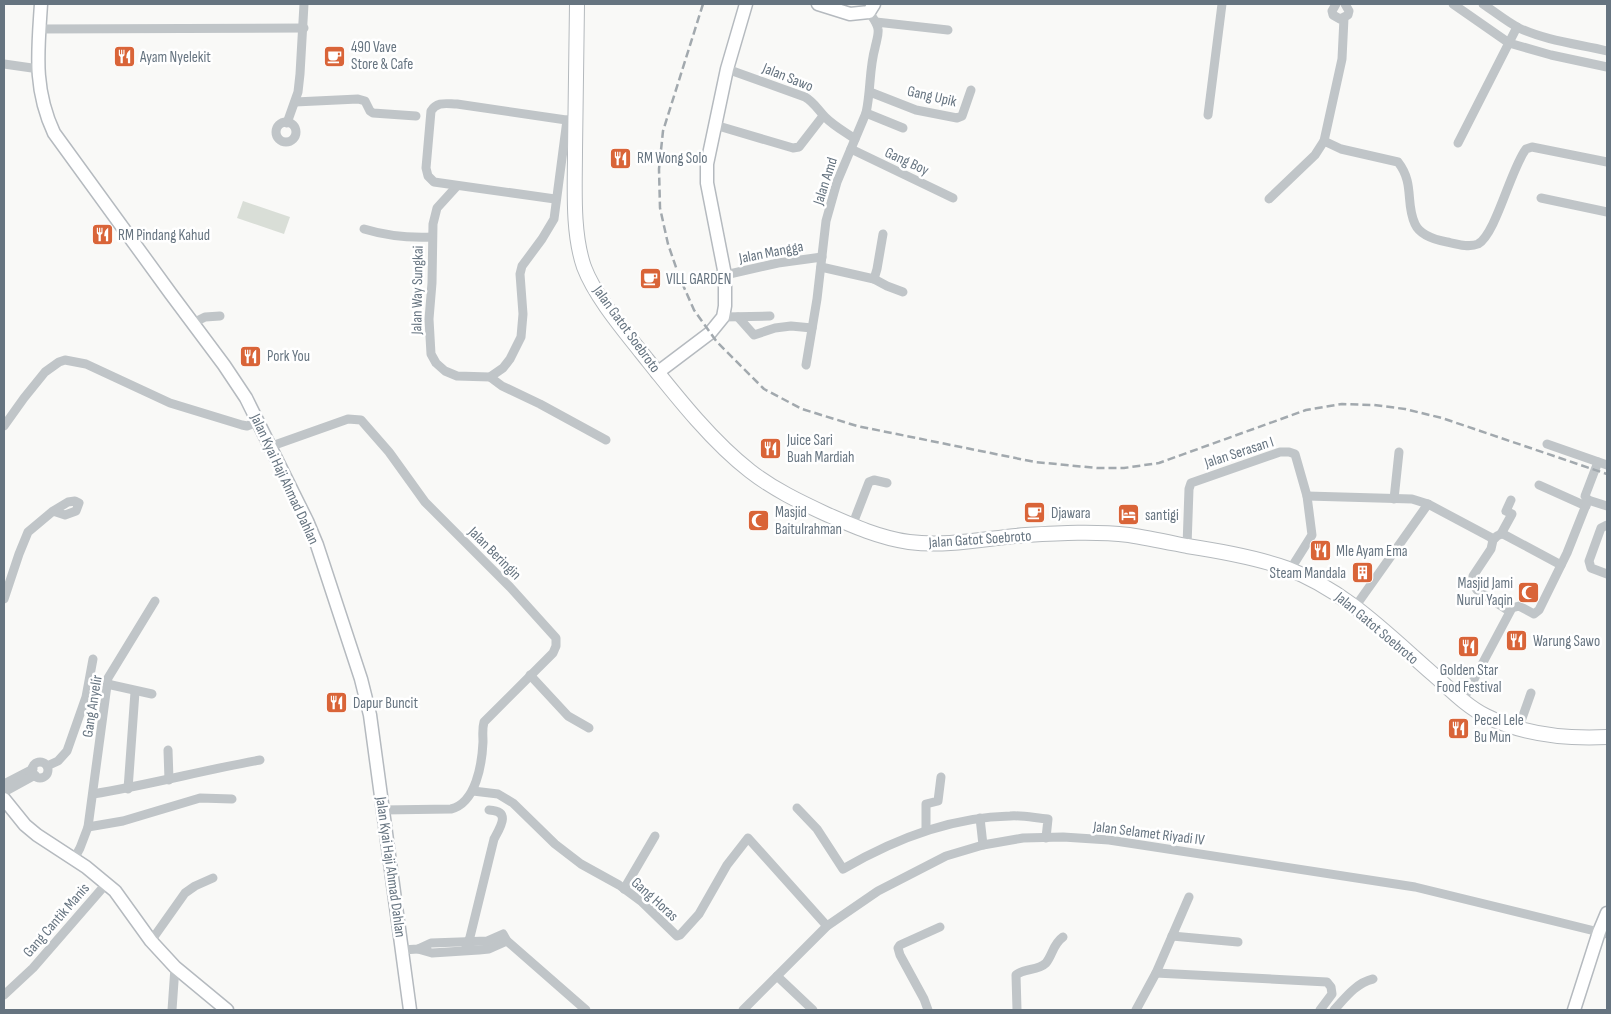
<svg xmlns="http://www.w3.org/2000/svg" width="1611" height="1014" viewBox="0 0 1611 1014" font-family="'Sofia Sans Condensed',sans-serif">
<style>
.green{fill:#d9ded7}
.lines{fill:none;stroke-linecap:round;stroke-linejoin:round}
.secondary-casing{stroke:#b5babf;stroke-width:15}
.primary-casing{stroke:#b4b9bd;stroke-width:16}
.street{stroke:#c0c5c8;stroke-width:9}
.secondary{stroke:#fff;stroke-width:12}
.primary{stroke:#fff;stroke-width:14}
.rail{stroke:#a2a9ae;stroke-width:2.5;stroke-dasharray:8 4;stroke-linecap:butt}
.labels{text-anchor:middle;stroke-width:5;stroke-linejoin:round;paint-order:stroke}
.poi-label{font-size:15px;fill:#667480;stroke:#fff;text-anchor:start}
.street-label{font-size:15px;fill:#667480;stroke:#fff}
</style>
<rect width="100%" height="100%" fill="#f9f9f7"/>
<polygon class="green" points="243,201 290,217 284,234 237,218"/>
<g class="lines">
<defs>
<g id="secondary">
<path d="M41,4c-3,47 -8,84 13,129l117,161 53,71 22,33 61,123 10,24 44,134 9,36 40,295"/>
<polyline points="818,4 850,14 869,12 874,4"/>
<polyline points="657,373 710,333 723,317 725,306 725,275 707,183 707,164 727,69 746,4"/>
<polyline points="4,799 25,825 37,835 86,867 115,891 151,941 175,967 227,1010"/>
<polyline points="1574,1010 1599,932 1607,913"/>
</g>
<path id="primary" d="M577,4c-1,49 -1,98 -2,146 0,37 -3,82 9,117 11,29 38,61 57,85 32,40 69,88 109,119 23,18 50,31 76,43 27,12 54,24 83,28 40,5 78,-4 117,-7 34,-2 69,-4 103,0 19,3 38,7 58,11 33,5 67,11 99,22 59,22 102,67 148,107 16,14 32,31 52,41 36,18 81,23 121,21"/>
</defs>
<use href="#secondary" class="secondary-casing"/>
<use href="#primary" class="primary-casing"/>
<g class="street">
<polyline points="1336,4 1332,11 1333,15 1340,19 1348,15 1349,11 1345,4"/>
<polyline points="1453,4 1509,43 1551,55 1607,67"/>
<path d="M1483,4c12,8 24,18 36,24 28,13 59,16 88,23"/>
<polyline points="876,22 948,30"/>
<polyline points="40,29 304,28"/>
<polyline points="4,64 39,69"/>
<path d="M727,69l78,28c9,5 13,13 20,20 9,9 20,15 30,22"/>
<polyline points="870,92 916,110 957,118 962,116 971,90"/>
<polyline points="295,102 358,99 365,101 370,111 373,113 416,116"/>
<polyline points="866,113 903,128"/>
<polyline points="1208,115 1222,4"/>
<circle cx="286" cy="132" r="10"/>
<polyline points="287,123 298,92 300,74 304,4"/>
<polyline points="715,125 793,148 799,147 823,116"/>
<path d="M1324,141l17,8 57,13c17,22 7,41 17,62 5,11 21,16 32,18 9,2 22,6 31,2 18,-10 33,-76 48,-95l6,-2 75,15"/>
<polyline points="1458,143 1517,27"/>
<polyline points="851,149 953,198"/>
<polyline points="457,186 437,208 433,224 432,283 429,319 431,354 436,363 445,371 457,376 490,377 503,368 510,359 521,337 523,314 520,274 522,266 542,239 554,219 567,120"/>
<polyline points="1541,198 1607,212"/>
<path d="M555,199l-121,-17 -6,-6 -2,-8 5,-57c6,-10 16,-7 26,-7l116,17"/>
<polyline points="1269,199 1315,155 1324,141 1342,59 1344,18"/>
<path d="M364,229c23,7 44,9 68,8"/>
<polyline points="821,267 874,279 877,269 883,234"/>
<polyline points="725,275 778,263 822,257"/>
<polyline points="874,279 887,286 903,292"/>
<polyline points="723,317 770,316"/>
<polyline points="738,317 754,335 775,328 791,326 812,328"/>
<polyline points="193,323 205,317 220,316"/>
<path d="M806,365l11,-66 9,-78 11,-39 29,-69c5,-22 3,-44 9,-65 1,-6 4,-13 3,-19 -1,-7 -6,-12 -9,-17"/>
<polyline points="490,377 502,386 540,404 606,440"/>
<polyline points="4,426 24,398 45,372 59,362 65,360 86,364 170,403 242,425 247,426 257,422"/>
<polyline points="1547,444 1607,465"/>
<path d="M269,447l79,-28 13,1 28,32 36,50 85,85 46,51v8l-3,7 -69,69c-2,7 -1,13 -1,20 -1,22 -7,61 -32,67l-68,1"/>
<polyline points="1539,485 1586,506"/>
<polyline points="1307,496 1412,499 1428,504 1490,537 1493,540"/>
<polyline points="1394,499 1399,452"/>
<polyline points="1588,500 1585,496 1598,462"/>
<polyline points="1588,500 1607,506"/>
<polyline points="1607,525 1601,528 1589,561 1591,568 1607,574"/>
<polyline points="852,526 869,482 874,480 887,483"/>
<polyline points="1501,534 1512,514 1506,511 1511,500"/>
<polyline points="1187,546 1189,489 1191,483 1280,452 1289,452 1295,454 1307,496 1312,535 1290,570"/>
<polyline points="4,599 19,554 28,532 53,511 68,502 75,501 79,503 76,511 65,515 53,511"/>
<polyline points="1355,607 1428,504"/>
<path d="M1509,611l-32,-21c-4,-5 -4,-8 -4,-14l18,-27 2,-9 4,-4 4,-2 4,1 56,30"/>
<polyline points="530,675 568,716 589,728"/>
<polyline points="107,684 152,694"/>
<polyline points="1463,700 1512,608 1519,606 1534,614 1539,610 1567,553 1588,500"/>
<polyline points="1519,727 1531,693"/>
<polyline points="168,750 169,780"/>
<circle cx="40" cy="770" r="8"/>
<polyline points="47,766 58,761 67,751 86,697 93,659"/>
<polyline points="4,784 33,769"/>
<polyline points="128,789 135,692"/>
<polyline points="473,791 498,794 513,803 555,844 581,864 619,885 642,902 677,936 680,935 699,914 727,865 748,838 827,926"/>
<polyline points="4,792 35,775"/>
<path d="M93,794c56,-9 111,-24 167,-34"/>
<path d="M797,808l20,21 26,40c50,-29 108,-52 167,-53 12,-1 25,2 38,3l-2,19"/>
<polyline points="980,818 983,845"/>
<polyline points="88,827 123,821 200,798 232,799"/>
<polyline points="926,830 926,804 938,801 941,777"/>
<polyline points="74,859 80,848 88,827 108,678 155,601"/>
<polyline points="624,889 655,836"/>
<polyline points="1172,936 1238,942"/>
<polyline points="151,941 185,893 195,886 213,878"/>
<polyline points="418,949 432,953 479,950 489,949 507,941"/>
<polyline points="402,950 418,949 431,943 487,941 503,934 507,941 586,1010"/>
<path d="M465,950l5,-13 24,-98c7,-13 17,-28 -5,-29"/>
<polyline points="1156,973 1327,982 1331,987 1332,994 1320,1010"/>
<polyline points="777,976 813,1010"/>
<polyline points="4,995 33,968 106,884"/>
<polyline points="172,1010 175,967"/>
<polyline points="743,1010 827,926 878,891 946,856 983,845 1023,838 1063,837 1109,840 1415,887 1607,934"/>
<polyline points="928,1010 924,999 900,955 898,948 900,945 940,927"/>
<path d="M1017,1010l-1,-35c8,-7 22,-4 30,-12 7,-9 7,-19 17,-26"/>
<polyline points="1136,1010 1156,973 1189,897"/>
<path d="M1334,1010c11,-12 22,-27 39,-31"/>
</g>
<use href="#secondary" class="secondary"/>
<use href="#primary" class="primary"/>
<polyline class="rail" points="703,4 663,131 659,169 660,208 668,244 679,276 694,310 717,342 764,389 802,409 857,426 1035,462 1097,468 1124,468 1159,463 1306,410 1342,404 1374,405 1405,409 1442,418 1607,474"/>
</g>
<defs>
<symbol id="cafe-square" viewBox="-11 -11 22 22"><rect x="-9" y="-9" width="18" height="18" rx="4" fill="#d96438" stroke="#fff"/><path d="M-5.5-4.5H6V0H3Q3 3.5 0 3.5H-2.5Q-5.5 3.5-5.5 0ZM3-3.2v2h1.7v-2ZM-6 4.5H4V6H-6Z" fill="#fff"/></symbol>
<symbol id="restaurant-square" viewBox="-11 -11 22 22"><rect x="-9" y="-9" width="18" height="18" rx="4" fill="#d96438" stroke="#fff"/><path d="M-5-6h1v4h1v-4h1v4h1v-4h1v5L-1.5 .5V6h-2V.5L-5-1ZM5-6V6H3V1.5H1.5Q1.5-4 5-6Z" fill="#fff"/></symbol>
<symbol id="hotel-square" viewBox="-11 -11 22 22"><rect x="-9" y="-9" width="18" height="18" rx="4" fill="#d96438" stroke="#fff"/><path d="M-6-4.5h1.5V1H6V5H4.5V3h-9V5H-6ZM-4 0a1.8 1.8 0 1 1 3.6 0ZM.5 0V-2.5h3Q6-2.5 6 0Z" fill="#fff"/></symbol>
<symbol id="mosque-square" viewBox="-11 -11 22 22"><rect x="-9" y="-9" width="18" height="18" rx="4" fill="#d96438" stroke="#fff"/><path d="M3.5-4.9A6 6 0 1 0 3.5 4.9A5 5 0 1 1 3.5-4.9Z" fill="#fff"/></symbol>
<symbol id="building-square" viewBox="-11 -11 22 22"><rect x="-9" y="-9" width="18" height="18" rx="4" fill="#d96438" stroke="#fff"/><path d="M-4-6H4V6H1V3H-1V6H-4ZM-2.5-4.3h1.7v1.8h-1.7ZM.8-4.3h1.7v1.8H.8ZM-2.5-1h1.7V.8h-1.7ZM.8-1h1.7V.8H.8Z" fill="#fff"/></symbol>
</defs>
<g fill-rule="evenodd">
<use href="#cafe-square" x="322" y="44" width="25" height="25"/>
<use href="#restaurant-square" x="112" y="44" width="25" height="25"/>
<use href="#restaurant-square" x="608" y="146" width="25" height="25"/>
<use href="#restaurant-square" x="90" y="222" width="25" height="25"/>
<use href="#cafe-square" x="638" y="266" width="25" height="25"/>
<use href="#restaurant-square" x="238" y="344" width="25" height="25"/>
<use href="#restaurant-square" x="758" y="436" width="25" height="25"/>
<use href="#cafe-square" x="1022" y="500" width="25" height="25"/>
<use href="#hotel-square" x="1116" y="502" width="25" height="25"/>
<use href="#mosque-square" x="746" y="508" width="25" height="25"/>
<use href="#restaurant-square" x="1308" y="538" width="25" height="25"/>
<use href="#building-square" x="1350" y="560" width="25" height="25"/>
<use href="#mosque-square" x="1516" y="580" width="25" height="25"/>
<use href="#restaurant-square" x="1504" y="628" width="25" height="25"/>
<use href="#restaurant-square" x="1456" y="634" width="25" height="25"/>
<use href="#restaurant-square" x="324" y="690" width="25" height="25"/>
<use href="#restaurant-square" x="1446" y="716" width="25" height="25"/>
</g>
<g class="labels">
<g class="poi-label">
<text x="351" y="52">490 Vave<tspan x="351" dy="17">Store &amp; Cafe</tspan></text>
<text x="140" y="62">Ayam Nyelekit</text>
<text x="637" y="163">RM Wong Solo</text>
<text x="118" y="240">RM Pindang Kahud</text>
<text x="666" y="284">VILL GARDEN</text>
<text x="267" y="361">Pork You</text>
<text x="787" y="445">Juice Sari<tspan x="787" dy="17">Buah Mardiah</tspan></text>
<text x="775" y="517">Masjid<tspan x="775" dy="17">Baitulrahman</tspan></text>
<text x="1051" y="518">Djawara</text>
<text x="1145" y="520">santigi</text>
<text x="1336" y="556">MIe Ayam Ema</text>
<text x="1346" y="578" text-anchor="end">Steam Mandala</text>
<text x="1513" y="588" text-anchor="end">Masjid Jami<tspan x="1513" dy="17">Nurul Yaqin</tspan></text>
<text x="1533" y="646">Warung Sawo</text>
<text x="1469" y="675" text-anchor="middle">Golden Star<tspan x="1469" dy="17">Food Festival</tspan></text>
<text x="353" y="708">Dapur Buncit</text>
<text x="1474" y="725">Pecel Lele<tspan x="1474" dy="17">Bu Mun</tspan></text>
</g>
<g class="street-label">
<text transform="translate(788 77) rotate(22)" y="5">Jalan Sawo</text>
<text transform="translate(932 96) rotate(13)" y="5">Gang Upik</text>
<text transform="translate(907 161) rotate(25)" y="5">Gang Boy</text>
<text transform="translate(825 181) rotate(-72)" y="5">Jalan Amd</text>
<text transform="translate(771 252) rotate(-11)" y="5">Jalan Mangga</text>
<text transform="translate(417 290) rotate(-89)" y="5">Jalan Way Sungkai</text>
<text transform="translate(627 329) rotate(54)" y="5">Jalan Gatot Soebroto</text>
<text transform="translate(1239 452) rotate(-18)" y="5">Jalan Serasan I</text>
<text transform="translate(285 479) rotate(65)" y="5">Jalan Kyai Haji Ahmad Dahlan</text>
<text transform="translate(980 539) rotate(-4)" y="5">Jalan Gatot Soebroto</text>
<text transform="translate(495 553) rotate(45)" y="5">Jalan Beringin</text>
<text transform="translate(1377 628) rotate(40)" y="5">Jalan Gatot Soebroto</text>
<text transform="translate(92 706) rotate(-81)" y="5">Gang Anyelir</text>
<text transform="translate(1149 833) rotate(7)" y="5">Jalan Selamet Riyadi IV</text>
<text transform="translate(391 867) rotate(82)" y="5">Jalan Kyai Haji Ahmad Dahlan</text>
<text transform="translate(655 899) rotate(42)" y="5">Gang Horas</text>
<text transform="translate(56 920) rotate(-49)" y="5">Gang Cantik Manis</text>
</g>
</g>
<rect width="1611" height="1014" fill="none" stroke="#667480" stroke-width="10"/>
</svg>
